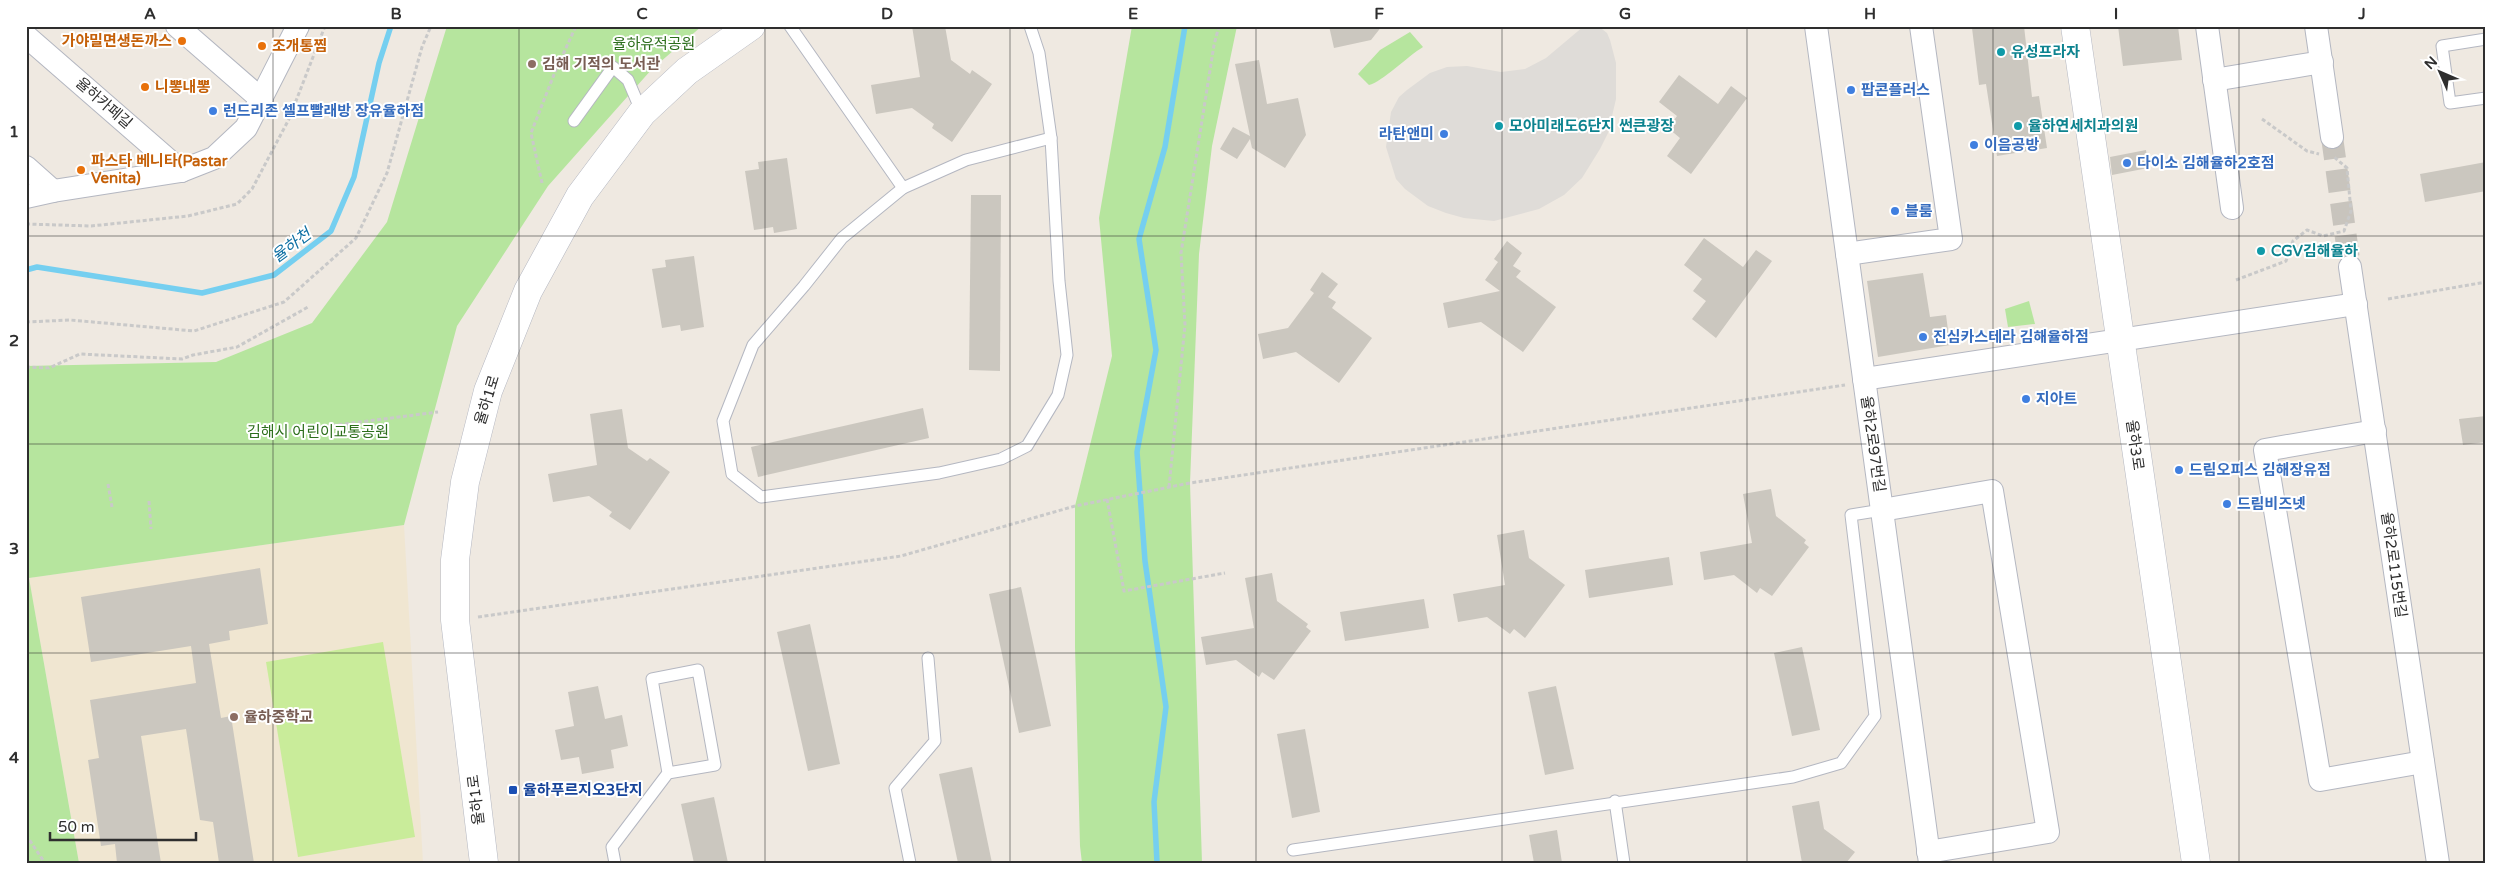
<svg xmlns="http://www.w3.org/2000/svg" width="2512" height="889" viewBox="0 0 2512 889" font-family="'Varela Round','Noto Sans KR',sans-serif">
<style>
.education{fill:#f0e6d1}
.green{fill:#b6e59e}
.pitch{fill:#c9ec9a}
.plaza{fill:#dfdcd8}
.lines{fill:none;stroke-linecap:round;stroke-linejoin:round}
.stream{stroke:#75cff0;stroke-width:5.5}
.building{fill:#cbc7bf}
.street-tunnel{stroke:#c8c4bd;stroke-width:22;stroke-dasharray:22 11;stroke-linecap:butt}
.lane-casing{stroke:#b4b7c1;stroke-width:13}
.street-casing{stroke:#b4b7c1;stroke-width:24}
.secondary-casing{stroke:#b4b7c1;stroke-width:29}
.path{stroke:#c9c9c9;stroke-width:3;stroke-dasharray:4 2.5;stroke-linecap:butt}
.lane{stroke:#fff;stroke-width:11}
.street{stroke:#fff;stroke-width:22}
.secondary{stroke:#fff;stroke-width:28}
.grid{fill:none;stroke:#2e2e2e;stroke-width:1;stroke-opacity:0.55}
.food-dot{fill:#e8710a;stroke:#fff;stroke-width:2}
.culture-dot{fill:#0f9aa8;stroke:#fff;stroke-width:2}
.education-dot{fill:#8d6e63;stroke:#fff;stroke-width:2}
.shop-dot{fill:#3f7fe0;stroke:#fff;stroke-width:2}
.transit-dot{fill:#1a4fb4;stroke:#fff;stroke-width:2}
.labels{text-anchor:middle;stroke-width:4;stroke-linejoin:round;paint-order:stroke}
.food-label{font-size:15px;font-weight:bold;fill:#c56008;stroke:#fff;text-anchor:start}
.park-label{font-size:15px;fill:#2c6e1b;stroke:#fff}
.culture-label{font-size:15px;font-weight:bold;fill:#0d838f;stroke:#fff;text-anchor:start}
.education-label{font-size:15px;font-weight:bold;fill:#785e54;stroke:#fff;text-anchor:start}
.shop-label{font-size:15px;font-weight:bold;fill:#366cbe;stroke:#fff;text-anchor:start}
.street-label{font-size:15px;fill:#2e2e2e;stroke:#fff}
.transit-label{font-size:15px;font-weight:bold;fill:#164399;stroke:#fff;text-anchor:start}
.water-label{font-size:16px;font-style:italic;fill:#0d6fa3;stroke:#fff}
.neatline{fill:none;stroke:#2e2e2e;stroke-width:2}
.grid-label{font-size:16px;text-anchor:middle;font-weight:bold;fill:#2e2e2e}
</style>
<rect width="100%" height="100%" fill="#efe9e1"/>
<polygon class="education" points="404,525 423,863 79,863 29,578"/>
<g class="green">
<polygon points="447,26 702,26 652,69 548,186 457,326 404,525 29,578 79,863 26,863 26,366 216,362 312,323 387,222"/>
<polygon points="1132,26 1237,26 1212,146 1199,254 1190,483 1202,863 1082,863 1080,846 1075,647 1075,506 1112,356 1099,218"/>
<path d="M1410,32l13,15c-15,9 -41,35 -54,38l-11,-11 22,-24z"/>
<polygon points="2029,301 2035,324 2008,327 2005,309"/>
</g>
<polygon class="pitch" points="383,642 415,837 298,857 266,662"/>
<polygon class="plaza" points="1584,26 1598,26 1607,33 1610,40 1616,63 1616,99 1608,133 1600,149 1582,178 1564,195 1539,209 1494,221 1464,218 1446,213 1428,206 1405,189 1396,179 1386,147 1391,112 1399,97 1407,90 1430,73 1447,67 1467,66 1501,72 1525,69 1546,58"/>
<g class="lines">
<g class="stream">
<polyline points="26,270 37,267 202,293 274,275 331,231 354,177 379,63 391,26"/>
<polyline points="1157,863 1154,802 1166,707 1145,561 1137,452 1156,350 1139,239 1165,147 1185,26"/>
</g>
</g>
<g class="building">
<polygon points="912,26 945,26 951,60 970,74 972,70 992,84 952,142 932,128 934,124 912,108 876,114 871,85 920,77"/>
<polygon points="1329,26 1382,26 1371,40 1334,48"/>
<polygon points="1984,26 2024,26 2032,97 2039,96 2047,148 1997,156 1986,84 1979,85 1972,28"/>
<polygon points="2118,26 2178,26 2182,60 2123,66"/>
<polygon points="1259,60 1267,104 1298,98 1306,135 1285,168 1252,148 1250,139 1237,159 1220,149 1233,127 1250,136 1235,64"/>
<polygon points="1679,75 1718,104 1731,86 1747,98 1691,174 1667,156 1680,138 1668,128 1677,116 1659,102"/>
<polygon points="2146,150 2148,168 2112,175 2110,157"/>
<polygon points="787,158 797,229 774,233 773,227 754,230 745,171 759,169 758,162"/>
<polygon points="2486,162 2486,191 2425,202 2420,174"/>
<polygon points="971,195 1001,195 1000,371 969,370"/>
<polygon points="1704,238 1743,267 1756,250 1772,261 1716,338 1692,319 1706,301 1693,291 1702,279 1684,265"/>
<polygon points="1507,241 1522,253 1513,266 1521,271 1516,277 1556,307 1523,352 1481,322 1448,328 1443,303 1500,291 1485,280 1498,262 1494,259"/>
<polygon points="694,256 704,327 681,331 680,325 662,328 652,269 666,267 665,260"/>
<polygon points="1322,272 1338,284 1328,297 1336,302 1332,308 1372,338 1339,383 1296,352 1263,359 1258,334 1288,328 1314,293 1310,290"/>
<polygon points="1923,273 1930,317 1946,315 1950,345 1878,357 1867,281"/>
<polygon points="923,408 929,438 758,477 751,447"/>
<polygon points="622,409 628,448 647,461 650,458 670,472 630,530 609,516 612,512 589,496 553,502 548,474 597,465 590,414"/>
<polygon points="2486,416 2486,442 2463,445 2459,419"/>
<polygon points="1771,489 1776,516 1806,540 1804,543 1809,547 1772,596 1760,588 1757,593 1734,575 1704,580 1700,552 1752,543 1743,494"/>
<polygon points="1524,530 1529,558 1565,585 1525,638 1514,629 1510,634 1487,617 1458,622 1453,594 1505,585 1497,535"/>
<polygon points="1669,557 1673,585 1589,598 1585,570"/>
<polygon points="260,568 268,624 229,631 230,640 209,644 221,718 231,716 254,863 219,863 213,822 200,820 186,729 141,736 161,863 117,863 115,844 101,846 88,760 99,758 90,700 196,683 191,646 91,662 81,597"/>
<polygon points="1272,573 1277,601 1308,624 1306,627 1311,631 1274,680 1262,672 1259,677 1236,660 1206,665 1201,637 1254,628 1245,578"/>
<polygon points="1021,587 1051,726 1019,733 989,594"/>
<polygon points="1424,599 1429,628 1345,641 1340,612"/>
<polygon points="810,624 840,764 808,771 777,632"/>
<polygon points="1802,647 1820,730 1792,736 1774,653"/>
<polygon points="598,686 605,719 622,715 628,746 611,750 614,768 582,774 579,757 561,760 555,730 574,726 568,692"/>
<polygon points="1556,686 1574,769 1545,775 1528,692"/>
<polygon points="1305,729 1320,812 1292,818 1277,734"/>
<polygon points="972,767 992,863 958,863 939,774"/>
<polygon points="714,797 728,863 694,863 681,804"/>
<polygon points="1819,801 1824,829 1855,852 1846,863 1802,863 1792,806"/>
<polygon points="1557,830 1562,863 1534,863 1529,835"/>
</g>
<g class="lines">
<polyline class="street-tunnel" points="2332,137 2350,267"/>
<defs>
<g id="lane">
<polyline points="790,26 903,188 966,160 1051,138"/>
<polyline points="2486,39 2442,46 2450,103 2486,98"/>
<polyline points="574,121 613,67 628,80 642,113"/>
<polyline points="903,188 842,238 804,286 753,345 723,421 732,474 761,497 939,473 1001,459 1027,446 1058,395 1067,355 1059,281 1051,138 1039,53 1030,26"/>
<polyline points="1615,801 1624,863"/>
<polyline points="1293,850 1793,777 1841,763 1875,716 1851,515 1882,510"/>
<polyline points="615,863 612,847 668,773 715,765 698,670 652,679 668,773"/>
<polyline points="910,863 895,788 935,741 928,658"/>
</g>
<g id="street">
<polyline points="177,26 262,100"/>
<polyline points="1816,26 1930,863"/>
<polyline points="2207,26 2232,208"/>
<polyline points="2316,26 2332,137"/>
<polyline points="26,36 181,171"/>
<polyline points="2214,80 2322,62"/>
<polyline points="26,167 53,191"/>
<polyline points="26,197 53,191 181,171 214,158 246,128 298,26"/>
<polyline points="1847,254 1951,239 1921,26"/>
<polyline points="2350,267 2438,863"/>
<polyline points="1864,379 2356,304"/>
<polyline points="2375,431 2265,450 2320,780 2423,762"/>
<polyline points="1882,510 1992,491 2048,832 1928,852"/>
</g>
<g id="secondary">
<polyline points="2075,26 2196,863"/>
<polyline points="484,863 455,620 455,560 465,482 488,391 528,291 580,196 642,113 687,71 751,26"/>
</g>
</defs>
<use href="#lane" class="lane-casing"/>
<use href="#street" class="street-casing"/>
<use href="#secondary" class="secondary-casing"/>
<g class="path">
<polyline points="671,26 678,33 682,49"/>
<polyline points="2262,119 2307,151 2319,154"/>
<polyline points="542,183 531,133 555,72 576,26"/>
<polyline points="26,224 91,226 188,216 237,204 252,189 289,119 325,26"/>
<polyline points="2236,280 2286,261 2293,241 2307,230 2323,236 2344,231 2351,211 2347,168 2334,157"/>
<polyline points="2388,299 2486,282"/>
<polyline points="26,322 70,320 194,331 284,302 356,238 387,173 422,47 431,26"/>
<polyline points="26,367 49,368 80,354 182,359 193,355 237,347 308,307"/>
<polyline points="274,433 438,412"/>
<polyline points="108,484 112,507"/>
<polyline points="1169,487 1185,325 1181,253 1214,45 1219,26"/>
<polyline points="1107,499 1124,591 1225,573"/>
<polyline points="149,501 151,529"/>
<polyline points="478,617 901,556 1075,506 1190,483 1845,385"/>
<polyline points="26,835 45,863"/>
</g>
<use href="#lane" class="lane"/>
<use href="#street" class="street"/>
<use href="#secondary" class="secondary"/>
</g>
<path class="grid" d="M273,26v837M519,26v837M765,26v837M1010,26v837M1256,26v837M1502,26v837M1747,26v837M1993,26v837M2239,26v837M26,236h2460M26,444h2460M26,653h2460"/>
<g class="food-dot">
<circle cx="182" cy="41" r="5"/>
<circle cx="262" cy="46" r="5"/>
<circle cx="145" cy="87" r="5"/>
<circle cx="81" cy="170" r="5"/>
</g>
<g class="culture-dot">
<circle cx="2001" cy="52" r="5"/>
<circle cx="1499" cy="126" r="5"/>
<circle cx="2018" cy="126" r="5"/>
<circle cx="2261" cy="251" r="5"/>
</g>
<g class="education-dot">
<circle cx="532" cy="64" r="5"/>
<circle cx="234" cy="717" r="5"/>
</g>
<g class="shop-dot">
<circle cx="1851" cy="90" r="5"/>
<circle cx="213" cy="111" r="5"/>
<circle cx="1444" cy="134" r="5"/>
<circle cx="1974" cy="145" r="5"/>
<circle cx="2127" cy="163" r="5"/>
<circle cx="1895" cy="211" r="5"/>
<circle cx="1923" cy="337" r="5"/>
<circle cx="2026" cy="399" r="5"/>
<circle cx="2179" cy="470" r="5"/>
<circle cx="2227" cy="504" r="5"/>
</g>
<rect class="transit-dot" x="508" y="785" width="10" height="10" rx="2.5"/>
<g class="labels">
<g class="food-label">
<text x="172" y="46" text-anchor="end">가야밀면생돈까스</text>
<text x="272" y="51">조개통찜</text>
<text x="155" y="92">니뽕내뽕</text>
<text x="91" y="166">파스타 베니타(Pastar<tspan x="91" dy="17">Venita)</tspan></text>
</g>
<g class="park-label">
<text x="654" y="49">율하유적공원</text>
<text x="318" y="437">김해시 어린이교통공원</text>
</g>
<g class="culture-label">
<text x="2011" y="57">유성프라자</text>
<text x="1509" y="131">모아미래도6단지 썬큰광장</text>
<text x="2028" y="131">율하연세치과의원</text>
<text x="2271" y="256">CGV김해율하</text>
</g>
<g class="education-label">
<text x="542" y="69">김해 기적의 도서관</text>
<text x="244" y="722">율하중학교</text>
</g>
<g class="shop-label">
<text x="1861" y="95">팝콘플러스</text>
<text x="223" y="116">런드리존 셀프빨래방 장유율하점</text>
<text x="1434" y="139" text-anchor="end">라탄앤미</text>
<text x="1984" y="150">이음공방</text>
<text x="2137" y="168">다이소 김해율하2호점</text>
<text x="1905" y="216">블룸</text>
<text x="1933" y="342">진심카스테라 김해율하점</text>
<text x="2036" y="404">지아트</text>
<text x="2189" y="475">드림오피스 김해장유점</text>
<text x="2237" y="509">드림비즈넷</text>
</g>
<g class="street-label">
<text transform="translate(104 103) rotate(41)" y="5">율하카페길</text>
<text transform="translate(487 400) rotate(-73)" y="5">율하1로</text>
<text transform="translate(1873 444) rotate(82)" y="5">율하2로97번길</text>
<text transform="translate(2135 445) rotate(82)" y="5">율하3로</text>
<text transform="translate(2394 565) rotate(82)" y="5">율하2로115번길</text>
<text transform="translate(476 800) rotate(-97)" y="5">율하1로</text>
</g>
<g class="transit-label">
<text x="523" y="795">율하푸르지오3단지</text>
</g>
<g class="water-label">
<text transform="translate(291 245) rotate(-37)" y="6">율하천</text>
</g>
</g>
<rect width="2512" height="889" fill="none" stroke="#ffffff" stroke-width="55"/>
<g transform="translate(2440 72) rotate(315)" stroke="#ffffff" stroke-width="4" paint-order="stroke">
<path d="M0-4L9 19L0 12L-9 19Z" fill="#2e2e2e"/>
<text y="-8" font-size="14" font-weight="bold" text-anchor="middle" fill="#2e2e2e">N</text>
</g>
<path d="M50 832v8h146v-8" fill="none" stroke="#2e2e2e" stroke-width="2.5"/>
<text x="58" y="832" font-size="15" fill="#2e2e2e" stroke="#ffffff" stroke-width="4" paint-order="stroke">50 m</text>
<rect x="28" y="28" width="2456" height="834" class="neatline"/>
<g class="grid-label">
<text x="150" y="19">A</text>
<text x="396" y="19">B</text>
<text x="642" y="19">C</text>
<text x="887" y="19">D</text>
<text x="1133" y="19">E</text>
<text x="1379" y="19">F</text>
<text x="1625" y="19">G</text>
<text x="1870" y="19">H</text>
<text x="2116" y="19">I</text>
<text x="2362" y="19">J</text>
<text x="14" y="137">1</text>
<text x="14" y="346">2</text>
<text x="14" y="554">3</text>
<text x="14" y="763">4</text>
</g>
</svg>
